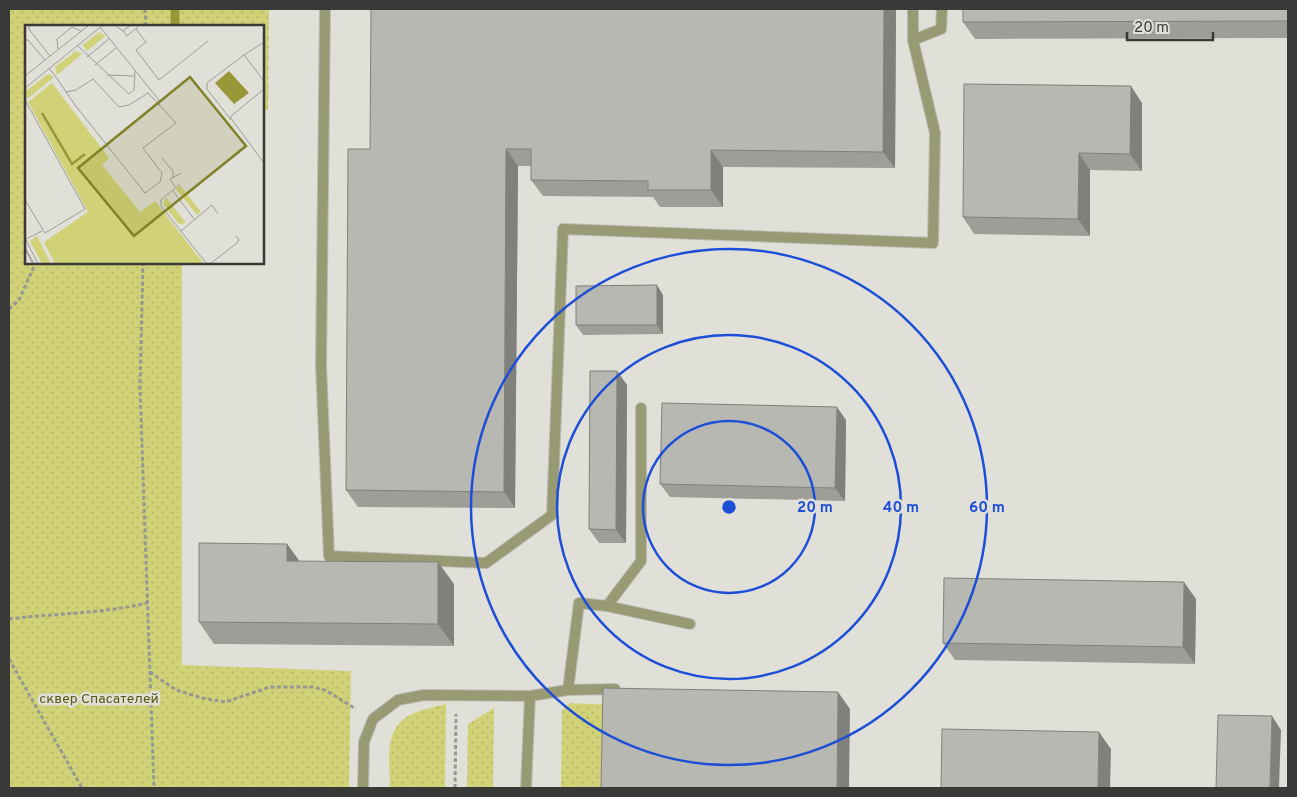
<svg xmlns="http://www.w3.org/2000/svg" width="1297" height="797" viewBox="0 0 1297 797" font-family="Overpass,sans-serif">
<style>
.green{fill:url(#green-dots)}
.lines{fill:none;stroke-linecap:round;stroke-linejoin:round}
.stream{stroke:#999839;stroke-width:9}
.service-casing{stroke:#bbbbb5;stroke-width:12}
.path{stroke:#989893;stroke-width:3;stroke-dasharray:4 2.5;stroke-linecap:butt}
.service{stroke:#989a74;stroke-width:10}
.wall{fill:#9d9e98}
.shaded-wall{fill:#80817c}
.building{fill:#b7b8b1;stroke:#80817c}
.ring{fill:none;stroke:#1d4ed8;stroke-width:2.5}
.labels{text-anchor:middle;stroke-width:5;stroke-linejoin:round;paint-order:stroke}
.park-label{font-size:14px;fill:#595912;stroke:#e0e0d9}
.inset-river{fill:none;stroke:#999839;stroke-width:2.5}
.inset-road{fill:none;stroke:#9d9d98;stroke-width:1}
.view{fill:#818129;fill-opacity:0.15;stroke:#818129;stroke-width:2.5}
.inset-edge{fill:none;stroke:#393937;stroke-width:2.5}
.centre{fill:#1d4ed8;stroke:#e0e0d9;stroke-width:2.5}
.ring-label{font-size:15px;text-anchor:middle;font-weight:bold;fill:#1d4ed8;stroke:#e0e0d9;stroke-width:5;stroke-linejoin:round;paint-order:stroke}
</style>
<defs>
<pattern id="green-dots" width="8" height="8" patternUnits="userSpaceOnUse" patternTransform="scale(1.25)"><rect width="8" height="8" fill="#d1d277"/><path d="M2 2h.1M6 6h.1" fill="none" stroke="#b4b568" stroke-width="1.8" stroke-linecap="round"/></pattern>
</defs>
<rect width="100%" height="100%" fill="#e0e0d9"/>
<g class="green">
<polygon points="9,9 269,9 268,110 263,111 262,26 26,26 26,262 182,263 182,665 351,671 349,788 9,788"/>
<polygon points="570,703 614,705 613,788 561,788 562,710"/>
<path d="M446,704l-1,84h-55c0,-25 -7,-57 18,-72 11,-6 26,-9 38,-12z"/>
<polygon points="494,708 493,788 467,788 468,724"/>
</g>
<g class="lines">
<polyline class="stream" points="175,9 175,26"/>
<defs>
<g id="service">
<polyline points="325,9 321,365 329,556 486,563 552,515 563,229 933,243 935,133 913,40 913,9"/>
<polyline points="913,40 941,29 942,9"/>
<polyline points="607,606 641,561 641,408"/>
<polyline points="568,690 579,603 607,606 690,624"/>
<polyline points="363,788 364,742 373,719 398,700 424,695 530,696 568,690 615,689"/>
<polyline points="526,788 530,696"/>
</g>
</defs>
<use href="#service" class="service-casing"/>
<g class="path">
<polyline points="145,9 146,26"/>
<polyline points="143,262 140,388 154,788"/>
<polyline points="9,309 19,300 36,262"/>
<path d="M9,619c47,-6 91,-5 138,-16"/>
<polyline points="9,659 82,788"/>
<polyline points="150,672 176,690 202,698 225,702 270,687 312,687 325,690 356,709"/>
<polyline points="455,788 456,714"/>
</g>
<use href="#service" class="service"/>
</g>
<g class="wall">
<polygon points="896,9 895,168 723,167 723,207 660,207 653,197 543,196 531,180 531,166 518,166 515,508 358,507 346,490 370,149"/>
<polygon points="1288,9 1288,38 975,39 963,22"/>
<polygon points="1142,103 1142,171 1090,170 1090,236 974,234 963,217"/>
<polygon points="663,295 663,334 583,335 576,325"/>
<polygon points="617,371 627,385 626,543 599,543 589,529"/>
<polygon points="846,420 845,501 670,497 660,484"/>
<polygon points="287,544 299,561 454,584 454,646 214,644 199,622"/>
<polygon points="1196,599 1195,664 955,660 943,643"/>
</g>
<g class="shaded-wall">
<polygon points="884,9 896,9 895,168 883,152"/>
<polygon points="1131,86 1142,103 1142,171 1130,154"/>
<polygon points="506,149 518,166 515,508 504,492"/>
<polygon points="711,150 723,167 723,207 711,190"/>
<polygon points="1079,153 1090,170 1090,236 1078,219"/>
<polygon points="657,285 663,295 663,334 657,325"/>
<polygon points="617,371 627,385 626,543 616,530"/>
<polygon points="837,407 846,420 845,501 835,488"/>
<polygon points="287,544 303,566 287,561"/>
<polygon points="438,562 454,584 454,646 438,624"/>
<polygon points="1184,582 1196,599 1195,664 1183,647"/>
<polygon points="838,692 850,709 849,788 837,788"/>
<polygon points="1272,716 1281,730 1279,788 1270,788"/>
<polygon points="1099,732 1111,749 1110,788 1098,788"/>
</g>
<g class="building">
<polygon points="371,9 884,9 883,152 711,150 711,190 648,190 648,181 531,180 531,149 506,149 504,492 346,490 348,149 370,149"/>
<polygon points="963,9 1288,9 1288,21 963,22"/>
<polygon points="964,84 1131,86 1130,154 1079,153 1078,219 963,217"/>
<polygon points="657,285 657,325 576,325 576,286"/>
<polygon points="590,371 617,371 616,530 589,529"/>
<polygon points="662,403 837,407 835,488 660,484"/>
<polygon points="199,543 287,544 287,561 438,562 438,624 199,622"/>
<polygon points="944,578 1184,582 1183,647 943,643"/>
<polygon points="603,688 838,692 837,788 601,788"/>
<polygon points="1218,715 1272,716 1270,788 1216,788"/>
<polygon points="942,729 1099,732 1098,788 941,788"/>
</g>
<g class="ring">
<circle cx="729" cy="507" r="86"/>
<circle cx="729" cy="507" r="172"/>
<circle cx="729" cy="507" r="258"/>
</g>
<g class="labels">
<g class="park-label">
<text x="99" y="703">cквер Спасателей</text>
</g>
</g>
<g transform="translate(25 25)">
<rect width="239" height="239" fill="#e0e0d9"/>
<path d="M74,7l6,4 -18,15 -4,-6zM51,26l6,3 -25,21 -2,-8zM23,49l6,3 -27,22 -2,-7zM27,58l57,75 -7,7 38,47 15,-11 49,63h-149l-11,-22 44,-30 -60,-110zM155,160l21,27 -4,3 -21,-26zM141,172l20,26 -7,1 -16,-20zM12,211l14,28h-9l-12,-23z" fill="#d1d277"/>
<path d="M204,46l20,22 -15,11 -19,-21z" fill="#999839"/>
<path class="inset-river" d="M17,88l30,51 13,-10"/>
<path class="inset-road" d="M7,0l-4,3 22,28M90,0l8,6 8,-6M75,2l59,73 1,7M111,4l10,13 -10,8 23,30 49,-39M98,6l4,5 13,-11M0,15h3l17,20M52,20l52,49 5,-4 1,-19M33,24l-1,-10 15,-12 9,4M219,30l20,-13M62,32l22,-18M70,40l21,-17M24,43l10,13M82,50l27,1M0,51l64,-51M33,55l17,25 70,88 15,-11 2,-9 -19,-25 33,-25 -28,-30 -19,12 -10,2 -26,-28 -17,11 -10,2M0,63l78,-63M239,64l-34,28 34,46M0,75l60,109 -40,24 -20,-33M206,95l-24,-31v-6l37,-28 20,26M137,133l11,13v6M155,159l-19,16v6l46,58M150,162l-5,-8 11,-6M148,166l21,28M156,206l31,-26 6,9M0,213l13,26M1,214l16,-8M0,222l9,17M0,224l8,15M185,239l27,-21 2,-3 -3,-4"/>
<path class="view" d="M165,52l56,69 -112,90 -56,-68z"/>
<rect width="239" height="239" class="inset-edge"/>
</g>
<circle cx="729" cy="507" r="8" class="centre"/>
<g class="ring-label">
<text x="815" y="512">20 m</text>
<text x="901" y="512">40 m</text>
<text x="987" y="512">60 m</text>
</g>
<rect width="1297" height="797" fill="none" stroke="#393937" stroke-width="20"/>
<path d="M1127 32v8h86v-8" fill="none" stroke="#393937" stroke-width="2.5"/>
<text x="1134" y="32" font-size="15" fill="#393937" stroke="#e0e0d9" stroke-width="4" paint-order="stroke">20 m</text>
</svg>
